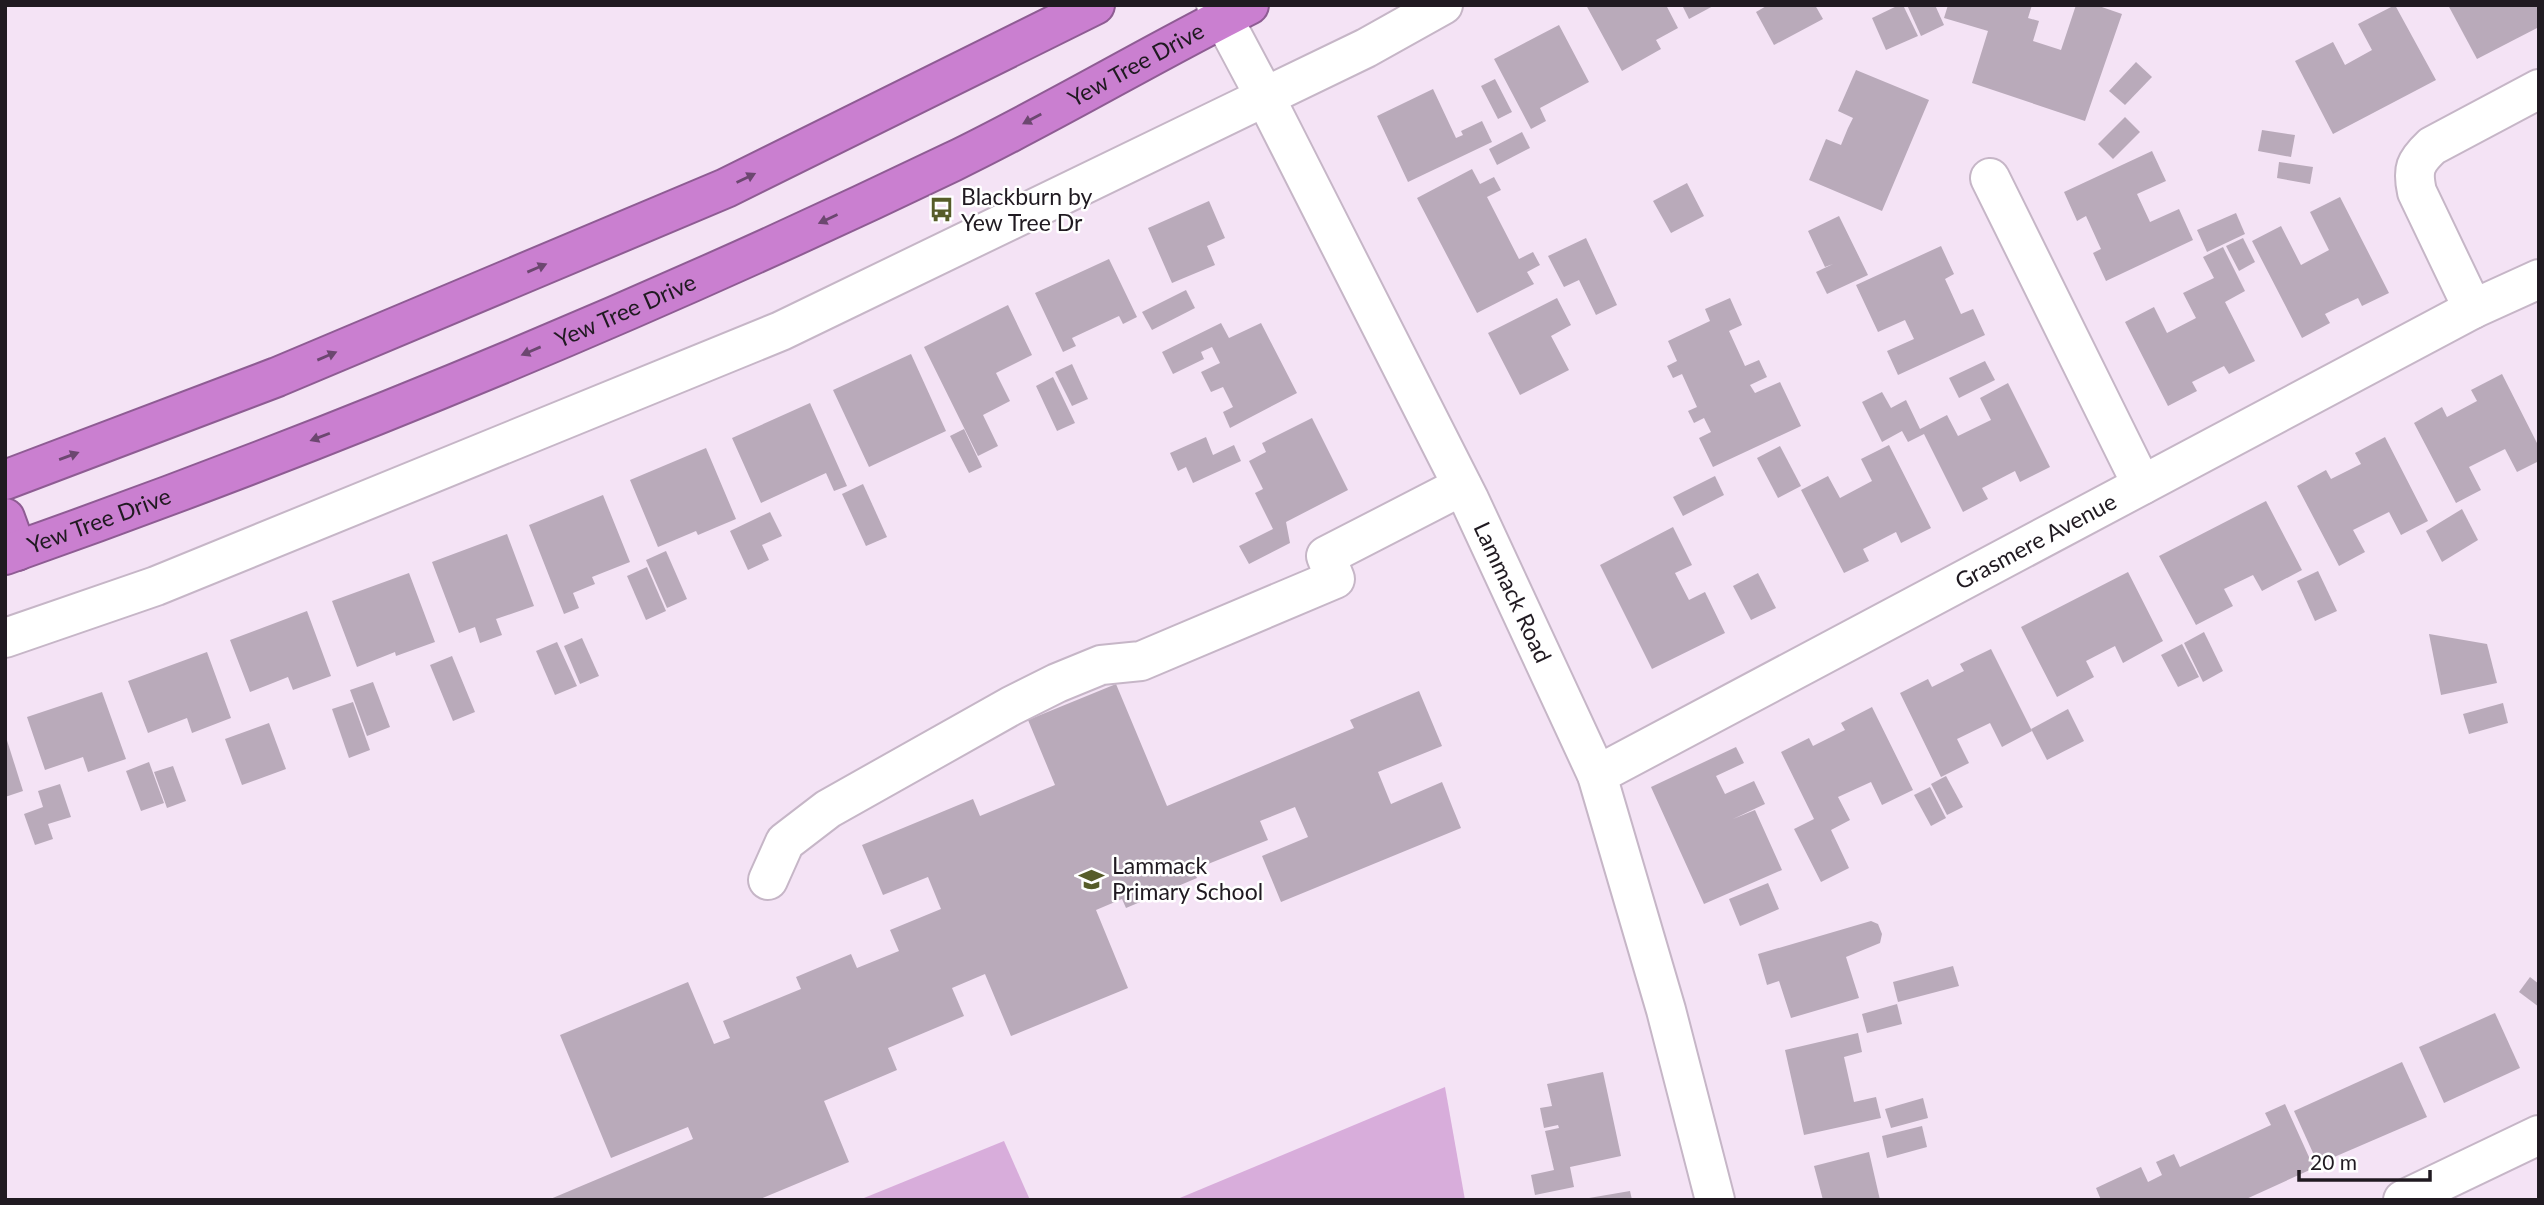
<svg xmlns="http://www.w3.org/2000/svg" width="2544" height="1205" viewBox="0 0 2544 1205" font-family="Lato,sans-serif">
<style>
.green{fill:#d8addb}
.building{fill:#b9aaba}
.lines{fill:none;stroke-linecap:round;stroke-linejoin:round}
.minor-casing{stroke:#c6b6c7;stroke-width:42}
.highway-casing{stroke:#8e5c93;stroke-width:42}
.minor{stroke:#fff;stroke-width:38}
.highway{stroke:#ca7fd0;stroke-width:38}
.oneway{fill:#6c4770}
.labels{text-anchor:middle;stroke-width:5;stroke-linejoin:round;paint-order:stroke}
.street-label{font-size:23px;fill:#201a21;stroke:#fff}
.poi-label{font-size:23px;fill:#201a21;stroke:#fff;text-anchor:start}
</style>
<rect width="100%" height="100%" fill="#f4e3f5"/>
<g class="green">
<polygon points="1445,1087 1465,1200 1175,1200"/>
<polygon points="1004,1141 1030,1200 859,1200"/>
</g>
<g class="building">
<polygon points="1586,5 1666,5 1678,28 1656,40 1661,49 1622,71"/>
<polygon points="1682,5 1715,5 1689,19"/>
<polygon points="1768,5 1815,5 1823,19 1774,45 1756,12"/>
<polygon points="1899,5 1903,5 1918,36 1886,50 1872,18"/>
<polygon points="1907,5 1935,5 1944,25 1921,36"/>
<polygon points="1948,5 1986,5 1993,7 1994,5 2032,5 2028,18 2039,21 2033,41 2061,50 2076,5 2096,5 2122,14 2085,121 1972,83 1988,31 1944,18"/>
<polygon points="2395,5 2436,80 2333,134 2295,61 2333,42 2345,65 2372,50 2358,24"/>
<polygon points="2448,5 2539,5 2539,27 2477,59"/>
<polygon points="1559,25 1589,82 1540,108 1546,121 1531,129 1494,59"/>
<polygon points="2136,62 2152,77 2125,105 2109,91"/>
<polygon points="1856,70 1929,100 1882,211 1809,180 1826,139 1841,145 1848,128 1853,118 1838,111"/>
<polygon points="1495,79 1512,112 1498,119 1481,86"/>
<polygon points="1433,89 1456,138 1463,135 1461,131 1482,121 1492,142 1408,182 1377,116"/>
<polygon points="2125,117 2140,132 2113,159 2098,144"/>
<polygon points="2262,130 2295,135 2291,157 2258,151"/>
<polygon points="1522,132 1530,148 1497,165 1489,149"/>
<polygon points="2152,151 2166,181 2137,194 2150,222 2179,209 2193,240 2106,281 2093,253 2101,249 2086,216 2077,221 2064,192"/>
<polygon points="2279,162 2313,167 2310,184 2277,178"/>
<polygon points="1472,169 1480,184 1494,177 1501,190 1487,197 1519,259 1533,252 1540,265 1527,272 1534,284 1477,313 1417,198"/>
<polygon points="1687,183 1704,216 1671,233 1653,201"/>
<polygon points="2340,197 2389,293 2362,306 2358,298 2341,306 2325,314 2330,323 2302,338 2252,241 2281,226 2301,265 2329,250 2310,212"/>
<polygon points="1209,201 1225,238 1207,246 1215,265 1172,283 1148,228"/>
<polygon points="2236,213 2245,234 2207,252 2197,230"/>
<polygon points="1839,216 1868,275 1827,294 1816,272 1833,264 1825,267 1808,231"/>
<polygon points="1586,238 1617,305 1596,315 1579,280 1564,287 1548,256"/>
<polygon points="2243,238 2255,262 2239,271 2226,246"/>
<polygon points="1941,246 1954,274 1945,279 1961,314 1973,309 1985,335 1898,375 1887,351 1914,339 1905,320 1878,332 1856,285"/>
<polygon points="2223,247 2245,291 2225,302 2255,361 2229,374 2224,366 2192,382 2197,391 2168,406 2125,322 2154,307 2167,333 2196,318 2183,293 2214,278 2203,257"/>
<polygon points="1109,259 1137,317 1123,324 1119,316 1072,338 1076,346 1063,352 1035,293"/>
<polygon points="1186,290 1195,308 1152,330 1142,312"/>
<polygon points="1557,298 1571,325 1551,336 1569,370 1520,395 1488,333"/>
<polygon points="1730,298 1742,325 1729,331 1740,355 1745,366 1759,360 1767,377 1750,385 1755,393 1780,382 1801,426 1713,467 1699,438 1711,432 1704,418 1694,423 1688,411 1697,407 1682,374 1673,378 1667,366 1677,361 1668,341 1710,321 1705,309"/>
<polygon points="1008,305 1032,355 996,373 1010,401 983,415 998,446 978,456 924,347"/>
<polygon points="1221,323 1229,338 1261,323 1297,393 1230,428 1223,412 1233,407 1223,387 1211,392 1201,372 1220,363 1212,347 1201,352 1204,359 1173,374 1162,352"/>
<polygon points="911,354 946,431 869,467 833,390"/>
<polygon points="1985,361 1995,380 1959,398 1949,378"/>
<polygon points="1072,364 1088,399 1072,406 1055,372"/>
<polygon points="2502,374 2539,447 2539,461 2517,472 2505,449 2469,467 2481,490 2456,503 2414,423 2442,407 2447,417 2477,401 2471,390"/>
<polygon points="1053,377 1075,423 1057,431 1036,386"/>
<polygon points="2008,383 2050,467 2020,482 2015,471 1982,488 1988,499 1963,512 1924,434 1908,442 1902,431 1882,442 1862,402 1882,392 1891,408 1906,400 1920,429 1947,415 1958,436 1991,420 1980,398"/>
<polygon points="810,403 847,486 834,491 826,473 761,503 732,438"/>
<polygon points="1312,418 1348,490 1286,522 1290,543 1249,564 1239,546 1273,529 1255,493 1263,489 1249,461 1266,452 1262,443"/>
<polygon points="964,429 982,467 969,473 950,436"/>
<polygon points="1206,437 1213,455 1234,445 1241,461 1193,483 1186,467 1178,471 1170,453"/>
<polygon points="2385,437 2428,521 2401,535 2389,512 2353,530 2365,552 2339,566 2297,486 2326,470 2331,479 2361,464 2355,453"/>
<polygon points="1889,445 1931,528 1901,543 1896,532 1863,549 1869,561 1844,573 1801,490 1828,476 1840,498 1872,481 1861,459"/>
<polygon points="1780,446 1801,486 1778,498 1757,458"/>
<polygon points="706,448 736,519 698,535 696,531 658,547 630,480"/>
<polygon points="1715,476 1724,495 1683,516 1673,497"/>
<polygon points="863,484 887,537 866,546 842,494"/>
<polygon points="603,495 630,562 592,577 595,584 573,593 579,608 564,614 529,525"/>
<polygon points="2266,501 2302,570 2262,591 2253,575 2224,589 2233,606 2196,625 2159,556"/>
<polygon points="2462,509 2478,540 2442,562 2426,531"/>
<polygon points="770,512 782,536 762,545 769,560 748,570 730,531"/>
<polygon points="1673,527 1692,565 1675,573 1689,600 1705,592 1725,633 1652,669 1600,565"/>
<polygon points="507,534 534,606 496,619 502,635 480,643 475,627 459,633 432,562"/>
<polygon points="666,551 687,599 667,608 646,560"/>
<polygon points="647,567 666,611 646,620 627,576"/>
<polygon points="2318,571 2337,611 2315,621 2297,581"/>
<polygon points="2128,572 2163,641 2123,663 2115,646 2086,661 2094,677 2057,697 2021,627"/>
<polygon points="409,573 435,642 396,656 395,652 357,667 332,601"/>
<polygon points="1758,573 1776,608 1751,620 1733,586"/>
<polygon points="307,611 331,676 293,690 288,677 250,692 230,640"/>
<polygon points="2204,632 2223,671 2203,682 2184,643"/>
<polygon points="2429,634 2487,644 2497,683 2441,695"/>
<polygon points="582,638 599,676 580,684 564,646"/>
<polygon points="557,642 577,686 555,695 536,651"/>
<polygon points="2182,644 2199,677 2178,687 2161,655"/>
<polygon points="1991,649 2032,731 2002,747 1990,723 1957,739 1969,763 1941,777 1900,693 1928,679 1932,687 1964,671 1960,664"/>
<polygon points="207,652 231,718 192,733 187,718 148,733 128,681"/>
<polygon points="452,656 475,712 453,721 430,665"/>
<polygon points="373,682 390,727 367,736 350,690"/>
<polygon points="1116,684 1167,806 1354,728 1350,720 1419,691 1442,746 1378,772 1391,804 1442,782 1461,828 1281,902 1262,856 1308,837 1295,807 1260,821 1268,840 1193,870 1197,878 1126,908 1122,899 1096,910 1128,988 1011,1036 985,974 952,988 964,1016 888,1048 897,1070 824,1101 849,1162 758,1200 548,1200 693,1139 688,1127 611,1158 560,1035 688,982 714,1044 730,1038 723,1021 801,989 796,977 851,954 857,968 899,951 890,930 941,909 928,877 883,895 862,845 973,799 980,816 1055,785 1028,720"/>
<polygon points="102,692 126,759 88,772 83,757 45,770 27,717"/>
<polygon points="353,702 370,750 349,758 332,709"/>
<polygon points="2503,703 2508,723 2469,734 2463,714"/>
<polygon points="1872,707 1913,790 1882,805 1871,782 1838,797 1850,820 1831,830 1849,868 1821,882 1794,829 1814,819 1781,752 1809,738 1813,746 1845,730 1841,723"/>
<polygon points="2068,709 2084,741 2047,760 2031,729"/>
<polygon points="269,723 286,769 242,785 225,739"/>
<polygon points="5,734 23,791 5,797"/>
<polygon points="1736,747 1744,763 1716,776 1725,794 1754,781 1765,804 1733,819 1755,810 1782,870 1704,904 1651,787"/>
<polygon points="149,762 164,803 141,811 126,771"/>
<polygon points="173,766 186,801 167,808 154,772"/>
<polygon points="1946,776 1963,807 1947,815 1931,784"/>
<polygon points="60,784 71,817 48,824 53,839 35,845 24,814 43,807 38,791"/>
<polygon points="1930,787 1946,818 1931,826 1914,795"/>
<polygon points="1768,883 1779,909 1740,926 1729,899"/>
<polygon points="1871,921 1878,924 1882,934 1880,943 1846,957 1859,998 1791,1018 1779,981 1767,985 1758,954"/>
<polygon points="1953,966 1959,986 1898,1002 1893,982"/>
<polygon points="2530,977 2539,984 2539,1007 2519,992"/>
<polygon points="1897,1004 1902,1024 1867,1033 1862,1014"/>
<polygon points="2495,1013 2520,1068 2444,1103 2419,1047"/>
<polygon points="1858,1033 1862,1052 1844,1057 1854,1102 1876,1097 1881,1118 1804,1135 1785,1050"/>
<polygon points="2402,1062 2427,1117 2318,1164 2294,1111"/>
<polygon points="1603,1072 1621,1156 1570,1167 1574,1187 1535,1195 1531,1175 1554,1170 1545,1131 1559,1128 1558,1125 1544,1128 1540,1108 1552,1106 1547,1084"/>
<polygon points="1923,1098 1928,1118 1891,1128 1885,1109"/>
<polygon points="2285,1104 2314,1168 2244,1200 2101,1200 2096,1188 2141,1167 2148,1182 2162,1175 2156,1162 2174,1154 2180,1167 2271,1125 2265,1113"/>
<polygon points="1922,1126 1927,1147 1887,1158 1882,1136"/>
<polygon points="1869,1152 1880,1200 1823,1200 1814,1166"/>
<polygon points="1630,1191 1632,1200 1589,1200 1589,1198"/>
</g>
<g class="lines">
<defs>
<g id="minor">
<path id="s1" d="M1216,5l49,92 204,402 128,276 69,235 49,190"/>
<polyline points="1990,178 2142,485"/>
<path d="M2473,309l-56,-117c-5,-23 -2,-30 15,-46l107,-57"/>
<polyline points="5,638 156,586 781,331 1366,48 1443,5"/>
<path id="s2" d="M1597,775l876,-466 66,-30"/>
<polyline points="768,880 785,842 828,809 1011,706 1057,683 1101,665 1141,661 1335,579 1326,556 1462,486"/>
<polyline points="2403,1200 2539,1135"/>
</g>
<g id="highway">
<polyline points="5,480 277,377 726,188 1095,5"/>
<polyline points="5,518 17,551"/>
<path id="s3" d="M5,555c323,-114 639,-245 947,-393 101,-49 197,-107 297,-157"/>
</g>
</defs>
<use href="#minor" class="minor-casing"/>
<use href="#highway" class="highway-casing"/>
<use href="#minor" class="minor"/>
<use href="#highway" class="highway"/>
</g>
<defs><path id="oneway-solid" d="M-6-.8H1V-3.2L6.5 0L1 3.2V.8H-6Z" transform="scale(1.75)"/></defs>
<g class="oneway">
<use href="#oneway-solid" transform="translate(1032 119) rotate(152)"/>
<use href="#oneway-solid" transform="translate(746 178) rotate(-26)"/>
<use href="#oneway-solid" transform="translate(828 219) rotate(155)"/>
<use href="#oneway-solid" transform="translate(537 268) rotate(-23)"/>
<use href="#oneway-solid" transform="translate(531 351) rotate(157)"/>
<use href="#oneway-solid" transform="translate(327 356) rotate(-23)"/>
<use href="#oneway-solid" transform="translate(320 437) rotate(159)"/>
<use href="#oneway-solid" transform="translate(69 456) rotate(-20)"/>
</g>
<defs>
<symbol id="bus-bare" viewBox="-9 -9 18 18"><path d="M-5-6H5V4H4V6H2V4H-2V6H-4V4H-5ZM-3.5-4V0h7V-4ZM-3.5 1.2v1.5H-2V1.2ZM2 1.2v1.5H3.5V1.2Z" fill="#565c29" stroke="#fff" stroke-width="2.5" paint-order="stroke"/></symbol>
<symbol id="school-bare" viewBox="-9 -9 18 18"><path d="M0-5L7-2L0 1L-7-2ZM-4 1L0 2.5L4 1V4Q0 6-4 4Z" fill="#565c29" stroke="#fff" stroke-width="2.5" paint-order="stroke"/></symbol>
</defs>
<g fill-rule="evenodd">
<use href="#bus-bare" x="924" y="192" width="35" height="35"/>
<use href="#school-bare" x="1074" y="862" width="35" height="35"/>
</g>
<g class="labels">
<g class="street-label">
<text dy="8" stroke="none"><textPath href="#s3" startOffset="1234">Yew Tree Drive</textPath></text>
<text dy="8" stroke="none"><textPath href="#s3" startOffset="667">Yew Tree Drive</textPath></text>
<text dy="8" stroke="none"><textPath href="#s3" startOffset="100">Yew Tree Drive</textPath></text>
<text dy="8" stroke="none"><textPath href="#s2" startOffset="497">Grasmere Avenue</textPath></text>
<text dy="8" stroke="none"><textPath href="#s1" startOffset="658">Lammack Road</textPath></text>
</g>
<g class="poi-label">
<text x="961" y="205">Blackburn by<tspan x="961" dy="26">Yew Tree Dr</tspan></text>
<text x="1112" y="874">Lammack<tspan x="1112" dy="26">Primary School</tspan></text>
</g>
</g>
<rect width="2544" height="1205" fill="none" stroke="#201a21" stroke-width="14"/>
<path d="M2299 1170v10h131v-10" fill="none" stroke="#201a21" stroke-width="3.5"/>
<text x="2310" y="1170" font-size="21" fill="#201a21" stroke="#ffffff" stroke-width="5" paint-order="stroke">20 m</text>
</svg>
